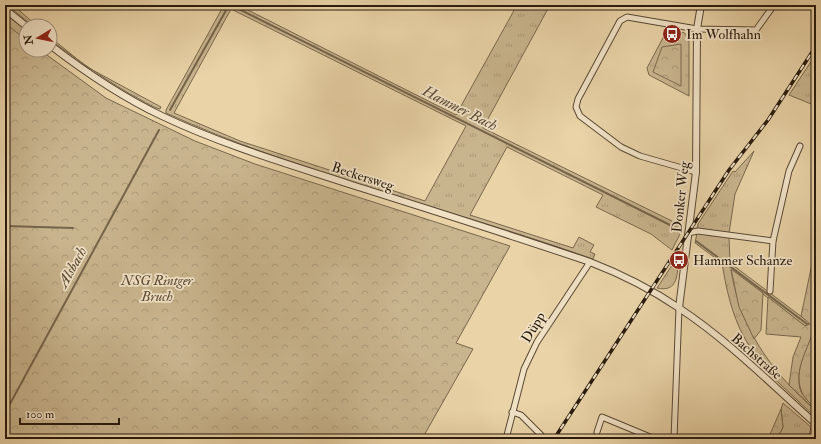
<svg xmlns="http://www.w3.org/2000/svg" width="821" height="444" viewBox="0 0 821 444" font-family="'IM FELL Double Pica',serif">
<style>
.grass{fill:url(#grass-tufts);stroke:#78684d;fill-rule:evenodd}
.forest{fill:url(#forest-crowns);stroke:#78684d}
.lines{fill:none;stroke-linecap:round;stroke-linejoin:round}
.stream{stroke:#75644a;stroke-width:2}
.minor-casing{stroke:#594934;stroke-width:7}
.tertiary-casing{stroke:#594934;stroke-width:8}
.minor{stroke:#f1e2c6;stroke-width:5}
.tertiary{stroke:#f1e2c6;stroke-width:6}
.rail-casing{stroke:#291b0d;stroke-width:3.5}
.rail{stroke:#f1e2c6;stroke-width:2;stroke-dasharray:6;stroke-linecap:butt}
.labels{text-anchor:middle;stroke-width:3.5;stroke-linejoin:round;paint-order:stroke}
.poi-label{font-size:14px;fill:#291b0d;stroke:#f1e2c6;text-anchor:start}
.street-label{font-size:14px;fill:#291b0d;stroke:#f1e2c6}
.park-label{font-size:14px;font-style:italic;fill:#594933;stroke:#f1e2c6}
.water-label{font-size:15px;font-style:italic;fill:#5c4b36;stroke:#f1e2c6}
</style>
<defs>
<pattern id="grass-tufts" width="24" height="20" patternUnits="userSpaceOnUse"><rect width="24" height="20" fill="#c8b48d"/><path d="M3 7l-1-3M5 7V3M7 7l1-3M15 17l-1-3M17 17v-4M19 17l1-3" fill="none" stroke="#ac9a78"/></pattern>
<pattern id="forest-crowns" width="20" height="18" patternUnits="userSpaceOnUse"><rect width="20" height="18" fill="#c8b48d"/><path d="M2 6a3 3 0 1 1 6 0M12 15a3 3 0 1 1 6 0" fill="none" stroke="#ac9a78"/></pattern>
</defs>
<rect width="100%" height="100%" fill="#e9d3a7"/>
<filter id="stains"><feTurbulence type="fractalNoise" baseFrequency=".005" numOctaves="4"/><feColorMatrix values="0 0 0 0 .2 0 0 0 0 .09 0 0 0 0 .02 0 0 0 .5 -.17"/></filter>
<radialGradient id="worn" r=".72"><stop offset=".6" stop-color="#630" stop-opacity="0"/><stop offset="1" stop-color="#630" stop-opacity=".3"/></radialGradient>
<g class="grass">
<polygon points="7,5 13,5 37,26 33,26"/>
<path d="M224,5h14l218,110 61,-110h33l-67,123 197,97v9l-8,16 -21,-16 -55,-27 7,-12 -96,-48 -37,68 103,33 6,-11 15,8 -4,7 5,2 -2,5c-141,-50 -290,-84 -427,-146v-3zM231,9l235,117 -41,75 -185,-60 -66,-28z"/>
<polygon points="5,14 26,30 26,42 5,25"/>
<polygon points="683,32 689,37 689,96 649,75 647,68 665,34 677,36"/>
<path d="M50,37l37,30 74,40 -1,2c-6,-1 -13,-6 -19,-9 -32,-17 -61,-39 -91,-60z"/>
<polygon points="816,54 816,106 789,95"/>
<polygon points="754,151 735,194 729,233 697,228 698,224 733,171 735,172"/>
<path d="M697,233l32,4 1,26 80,60 -5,3 -74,-56c10,59 38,99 83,139l-1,6 -65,-61 4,-4c-18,-26 -25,-56 -30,-87l-27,-20z"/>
<path d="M679,258c-2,15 0,35 -22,30l19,-29z"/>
<path d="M816,318v78l-2,12c-4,-5 -11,-11 -13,-18 -9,-24 12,-49 15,-72z"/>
<polygon points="783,403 811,427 808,439 777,439 783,427 781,409"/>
</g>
<g class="forest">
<polygon points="5,23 26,40 26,50 40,50 106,98 195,141 255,164 510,246 456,343 473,349 422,439 5,439"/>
<polygon points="681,44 681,86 653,72 662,47"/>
<path d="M816,245c0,25 3,52 -1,77 -3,23 -21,42 -15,67 2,8 11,13 14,20l-25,-24 4,-28 8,-20 -35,-3 2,-37 37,29 5,-2 -9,-8z"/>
<polygon points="731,269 763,293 761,330 754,339 739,307"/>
<polygon points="781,409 783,427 777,439 768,439"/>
</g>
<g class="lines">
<g class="stream">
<polyline points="231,5 680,230"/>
<polyline points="170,110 229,5"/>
<polyline points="5,226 73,228"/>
<polyline points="696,241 807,324"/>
<polyline points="5,413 159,130"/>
</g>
<defs>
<g id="minor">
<polyline points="696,172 640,156 621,147 580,116 576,107 578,99 620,21 627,17 697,29 756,30 774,5"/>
<polyline points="688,233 698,231 773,241 789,171 800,146"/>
<polyline points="770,291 773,241"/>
<polyline points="512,412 521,415 541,435"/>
<polyline points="597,432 602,417 655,439"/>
<polyline points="506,439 524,369 537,342 590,262"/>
<polyline points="674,439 679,308"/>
</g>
<g id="tertiary">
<polyline points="5,9 26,26"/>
<path d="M50,45c35,27 72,52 112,71 61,29 126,48 190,69 79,25 159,50 238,77 31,12 61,27 89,46 50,33 93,77 137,116"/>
<polyline points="679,308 696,172 697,29 701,5"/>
</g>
</defs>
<use href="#minor" class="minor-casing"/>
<use href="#tertiary" class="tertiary-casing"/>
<use href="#minor" class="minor"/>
<use href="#tertiary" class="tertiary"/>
<defs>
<polyline id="rail" points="554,439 729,170 768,120 816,46"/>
</defs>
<use href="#rail" class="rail-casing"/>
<use href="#rail" class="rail"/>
</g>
<defs>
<symbol id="bus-disc" viewBox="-11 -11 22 22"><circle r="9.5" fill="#8f2418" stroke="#f1e2c6"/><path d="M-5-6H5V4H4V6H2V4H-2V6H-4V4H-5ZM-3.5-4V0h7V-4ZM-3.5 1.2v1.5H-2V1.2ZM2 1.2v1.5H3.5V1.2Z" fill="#fff"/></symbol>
</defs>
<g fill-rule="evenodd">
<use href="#bus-disc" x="661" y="23" width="22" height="22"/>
<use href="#bus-disc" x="668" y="249" width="22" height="22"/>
</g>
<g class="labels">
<g class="poi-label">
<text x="686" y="39">Im Wolfhahn</text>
<text x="693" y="265">Hammer Schanze</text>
</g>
<g class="street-label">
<text transform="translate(363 176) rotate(18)" y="5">Beckersweg</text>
<text transform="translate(680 197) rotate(-84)" y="5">Donker Weg</text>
<text transform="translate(533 327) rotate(-59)" y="5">Düpp</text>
<text transform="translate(757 356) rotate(41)" y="5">Bachstraße</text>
</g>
<g class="park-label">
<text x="157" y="285">NSG Rintger<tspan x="157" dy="16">Bruch</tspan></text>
</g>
<g class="water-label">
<text transform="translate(460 108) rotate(27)" y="5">Hammer Bach</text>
<text transform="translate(72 267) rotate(-61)" y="5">Alsbach</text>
</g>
</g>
<rect width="821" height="444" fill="none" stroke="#e9d3a7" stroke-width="20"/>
<rect x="6" y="6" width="809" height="432" fill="none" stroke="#291b0d" stroke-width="2"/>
<rect x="10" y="10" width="801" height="424" fill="none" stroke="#291b0d"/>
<g transform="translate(38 38) rotate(260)"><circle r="19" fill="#f1e2c6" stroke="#a1927c"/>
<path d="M0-3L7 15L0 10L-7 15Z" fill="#8f2418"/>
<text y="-6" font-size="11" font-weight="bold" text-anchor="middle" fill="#291b0d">N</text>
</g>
<path d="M20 418v6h99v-6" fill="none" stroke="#291b0d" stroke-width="2"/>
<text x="26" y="418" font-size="12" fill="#291b0d" stroke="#f1e2c6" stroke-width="3" paint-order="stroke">100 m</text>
<rect width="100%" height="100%" filter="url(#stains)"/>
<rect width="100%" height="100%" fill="url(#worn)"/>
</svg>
